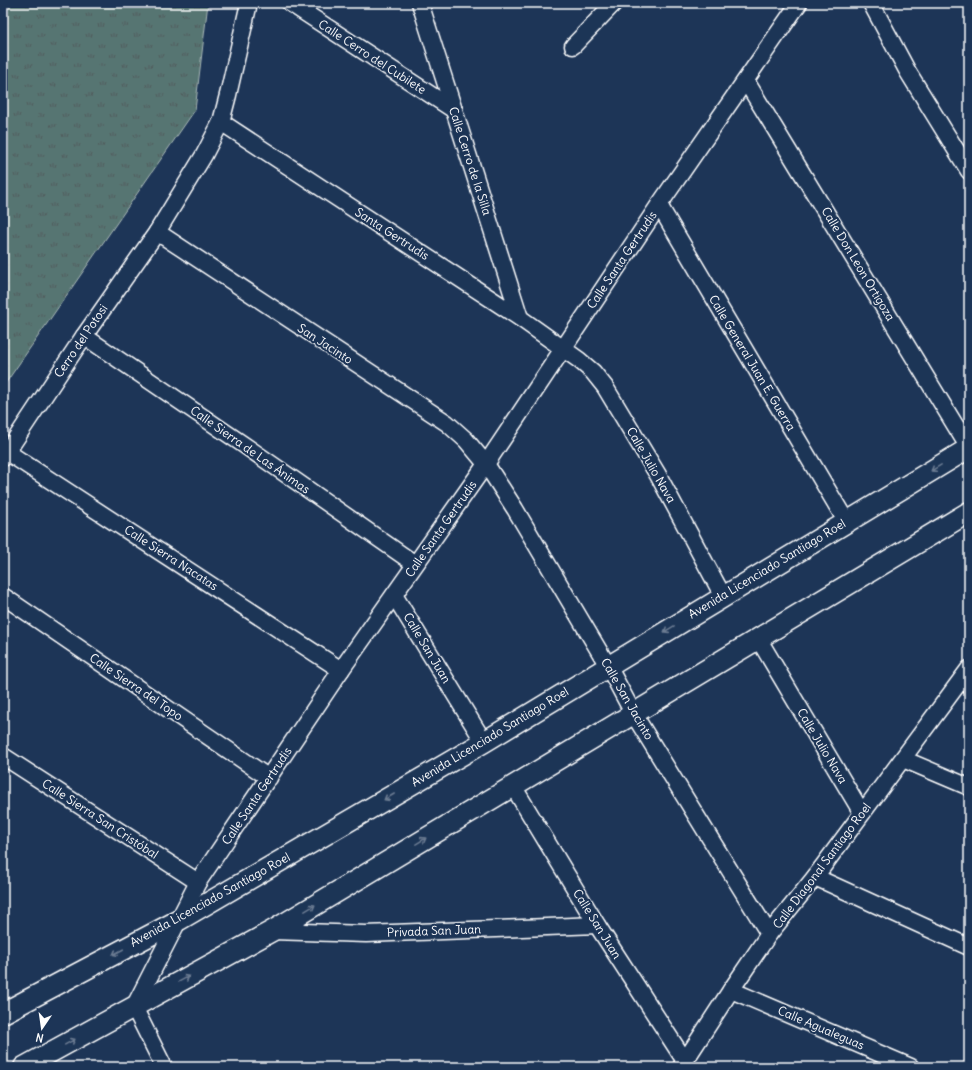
<svg xmlns="http://www.w3.org/2000/svg" width="972" height="1070" viewBox="0 0 972 1070" font-family="Delius,sans-serif">
<style>
.grass{fill:url(#grass-tufts);stroke:#abbab8}
.lines{fill:none;stroke-linecap:round;stroke-linejoin:round}
.minor-casing{stroke:#fff;stroke-width:19}
.tertiary-casing{stroke:#fff;stroke-width:23}
.minor{stroke:#1d3557;stroke-width:16}
.tertiary{stroke:#1d3557;stroke-width:20}
.oneway{stroke:#6c7c92}
.labels{text-anchor:middle;stroke-width:4;stroke-linejoin:round;paint-order:stroke}
.street-label{font-size:12px;fill:#fff;stroke:#1d3557}
</style>
<defs>
<pattern id="grass-tufts" width="24" height="20" patternUnits="userSpaceOnUse"><rect width="24" height="20" fill="#577472"/><path d="M3 7l-1-3M5 7V3M7 7l1-3M15 17l-1-3M17 17v-4M19 17l1-3" fill="none" stroke="#505c5b"/></pattern>
</defs>
<rect width="100%" height="100%" fill="#1d3557"/>
<filter id="ink" filterUnits="userSpaceOnUse"><feTurbulence type="fractalNoise" baseFrequency=".025" numOctaves="2"/><feDisplacementMap in="SourceGraphic" scale="8" xChannelSelector="R" yChannelSelector="G"/><feConvolveMatrix kernelMatrix="1 2 1 2 8 2 1 2 1" color-interpolation-filters="sRGB"/></filter>
<g filter="url(#ink)">
<polygon class="grass" points="3,3 208,3 195,110 3,387"/>
<g class="lines">
<defs>
<g id="minor">
<polyline points="290,3 454,110"/>
<polyline points="420,3 520,318"/>
<polyline points="871,3 908,72 969,171"/>
<polyline points="573,46 614,3"/>
<polyline points="746,81 969,448"/>
<polyline points="221,122 520,318 579,360 593,372 605,387 658,475 723,596"/>
<polyline points="659,205 846,521"/>
<polyline points="157,232 447,423 466,440 486,464 515,509 608,666 633,713 769,934"/>
<polyline points="84,336 244,445 415,564"/>
<polyline points="7,452 341,670"/>
<polyline points="3,458 84,336 157,232 204,155 221,122 228,95 249,3"/>
<polyline points="394,595 484,742"/>
<polyline points="3,596 269,778"/>
<polyline points="758,638 862,813"/>
<polyline points="3,756 198,882"/>
<polyline points="903,759 969,787"/>
<polyline points="513,786 597,925 685,1061"/>
<polyline points="815,877 969,947"/>
<polyline points="272,931 366,934 597,925"/>
<polyline points="731,990 911,1067"/>
<polyline points="164,1067 134,1007 198,882 341,670 486,464 659,205 799,3"/>
<polyline points="681,1067 731,990 769,934 815,877 969,669"/>
</g>
<g id="tertiary">
<polyline points="3,1013 179,920 484,742 969,448"/>
<polyline points="24,1067 272,931 969,512"/>
</g>
</defs>
<use href="#minor" class="minor-casing"/>
<use href="#tertiary" class="tertiary-casing"/>
<use href="#minor" class="minor"/>
<use href="#tertiary" class="tertiary"/>
</g>
<defs><path id="oneway-shaft" d="M-6 0H5M1.5-3L5.5 0L1.5 3" fill="none" stroke-width="1.6" stroke-linecap="round" stroke-linejoin="round"/></defs>
<g class="oneway">
<use href="#oneway-shaft" transform="translate(936 468) rotate(149)"/>
<use href="#oneway-shaft" transform="translate(669 629) rotate(149)"/>
<use href="#oneway-shaft" transform="translate(389 797) rotate(150)"/>
<use href="#oneway-shaft" transform="translate(421 841) rotate(-31)"/>
<use href="#oneway-shaft" transform="translate(310 908) rotate(-31)"/>
<use href="#oneway-shaft" transform="translate(118 952) rotate(152)"/>
<use href="#oneway-shaft" transform="translate(184 979) rotate(-29)"/>
<use href="#oneway-shaft" transform="translate(70 1042) rotate(-29)"/>
</g>
</g>
<g class="labels">
<g class="street-label">
<text transform="translate(372 57) rotate(33)" y="4">Calle Cerro del Cubilete</text>
<text transform="translate(470 161) rotate(72)" y="4">Calle Cerro de la Silla</text>
<text transform="translate(392 234) rotate(33)" y="4">Santa Gertrudis</text>
<text transform="translate(622 260) rotate(-56)" y="4">Calle Santa Gertrudis</text>
<text transform="translate(858 264) rotate(59)" y="4">Calle Don Leon Ortigoza</text>
<text transform="translate(81 341) rotate(-56)" y="4">Cerro del Potosi</text>
<text transform="translate(325 344) rotate(33)" y="4">San Jacinto</text>
<text transform="translate(752 363) rotate(59)" y="4">Calle General Juan E. Guerra</text>
<text transform="translate(250 450) rotate(35)" y="4">Calle Sierra de Las Ánimas</text>
<text transform="translate(651 465) rotate(60)" y="4">Calle Julio Nava</text>
<text transform="translate(441 529) rotate(-55)" y="4">Calle Santa Gertrudis</text>
<text transform="translate(171 558) rotate(33)" y="4">Calle Sierra Nacatas</text>
<text transform="translate(767 569) rotate(-31)" y="4">Avenida Licenciado Santiago Roel</text>
<text transform="translate(427 648) rotate(59)" y="4">Calle San Juan</text>
<text transform="translate(136 687) rotate(34)" y="4">Calle Sierra del Topo</text>
<text transform="translate(627 699) rotate(60)" y="4">Calle San Jacinto</text>
<text transform="translate(490 737) rotate(-31)" y="4">Avenida Licenciado Santiago Roel</text>
<text transform="translate(822 746) rotate(59)" y="4">Calle Julio Nava</text>
<text transform="translate(257 796) rotate(-56)" y="4">Calle Santa Gertrudis</text>
<text transform="translate(100 819) rotate(33)" y="4">Calle Sierra San Cristóbal</text>
<text transform="translate(822 866) rotate(-53)" y="4">Calle Diagonal Santiago Roel</text>
<text transform="translate(210 900) rotate(-29)" y="4">Avenida Licenciado Santiago Roel</text>
<text transform="translate(597 924) rotate(58)" y="4">Calle San Juan</text>
<text transform="translate(434 931) rotate(-2)" y="4">Privada San Juan</text>
<text transform="translate(821 1028) rotate(23)" y="4">Calle Agualeguas</text>
</g>
</g>
<rect width="972" height="1070" fill="none" stroke="#1d3557" stroke-width="16"/>
<rect x="8" y="8" width="956" height="1054" fill="none" stroke="#fff" stroke-width="1.5" filter="url(#ink)"/>
<g transform="translate(42 1028) rotate(193)" stroke="#1d3557" stroke-width="3" paint-order="stroke">
<path d="M0-3L7 15L0 10L-7 15Z" fill="#ffffff"/>
<text y="-6" font-size="11" font-weight="bold" text-anchor="middle" fill="#ffffff">N</text>
</g>
</svg>
